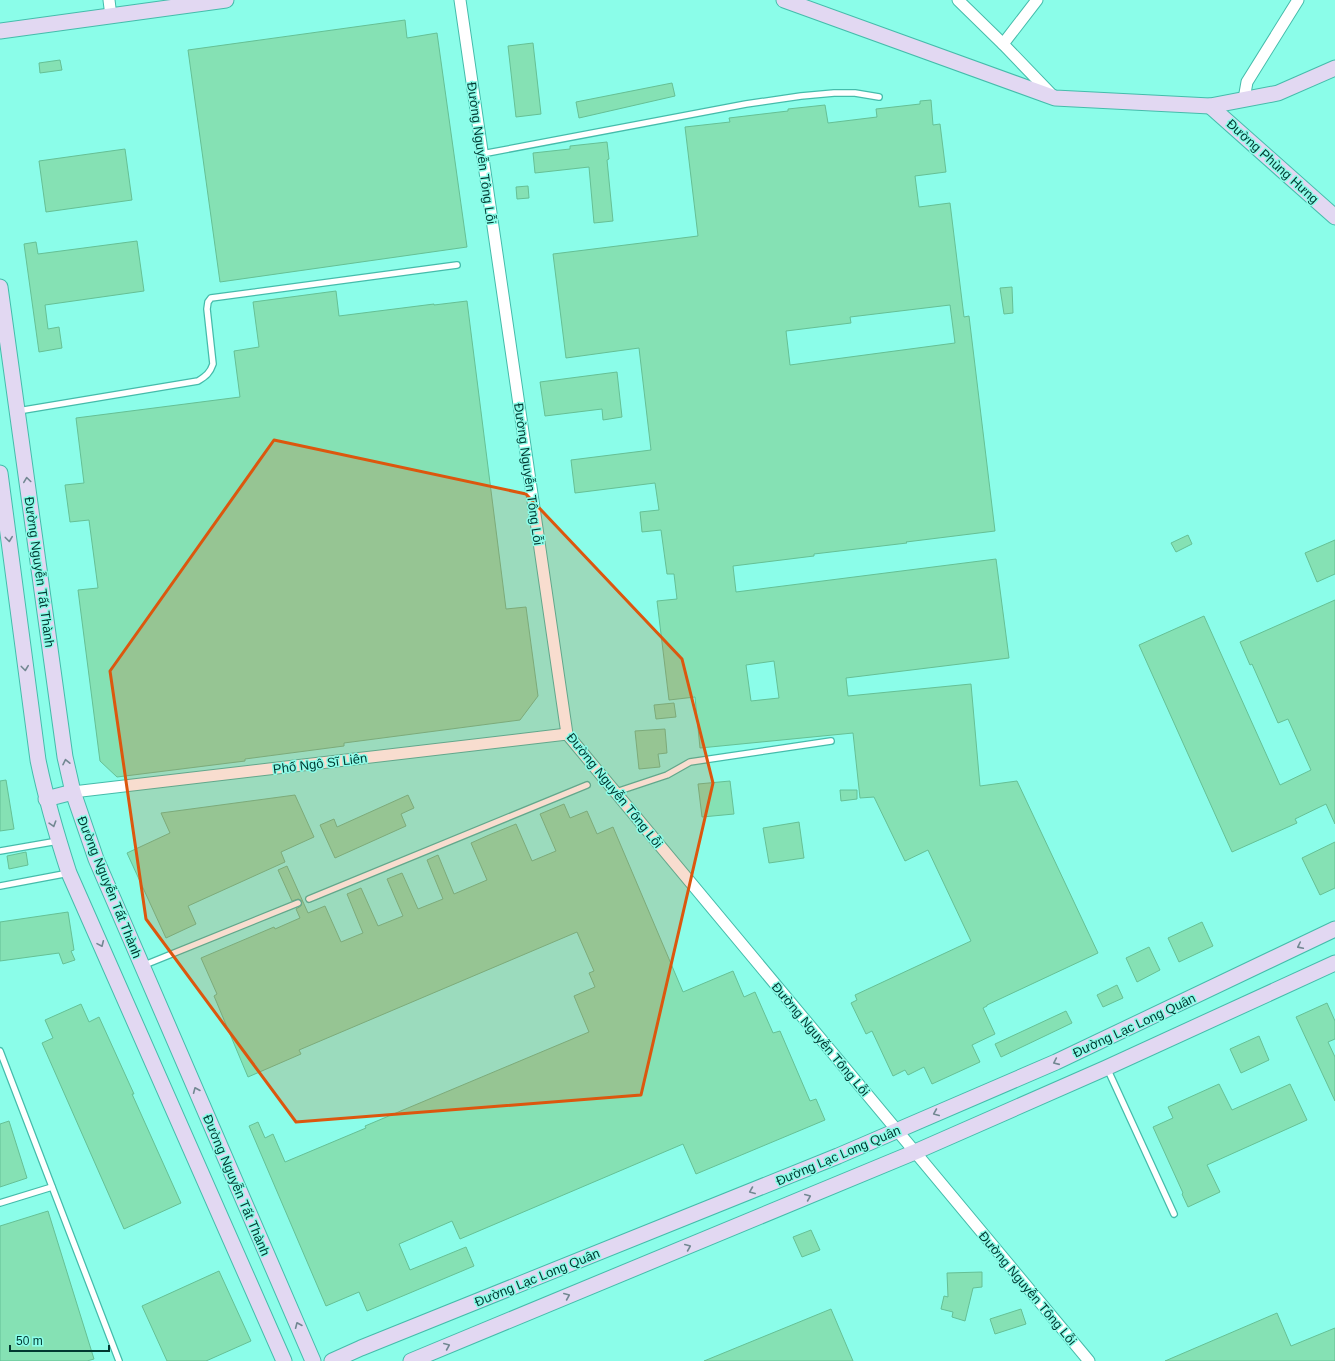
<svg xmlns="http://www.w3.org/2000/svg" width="1335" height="1361" viewBox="0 0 1335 1361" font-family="Arial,sans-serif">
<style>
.building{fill:#85e1b4;stroke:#65c095;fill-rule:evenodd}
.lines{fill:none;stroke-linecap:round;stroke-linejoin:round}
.lane-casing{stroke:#45bcab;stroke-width:8}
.street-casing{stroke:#45bcab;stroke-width:13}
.secondary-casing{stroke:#45bcab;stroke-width:17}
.lane{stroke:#fff;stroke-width:5.5}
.street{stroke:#fff;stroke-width:11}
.secondary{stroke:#e2d8f2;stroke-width:15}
.oneway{stroke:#728892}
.marked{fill:#dc570e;fill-opacity:0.2;stroke:#dc570e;stroke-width:3;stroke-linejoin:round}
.labels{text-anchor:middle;stroke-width:3;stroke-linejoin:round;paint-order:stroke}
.street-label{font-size:13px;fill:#013831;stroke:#8bfde9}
</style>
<rect width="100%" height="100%" fill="#8bfde9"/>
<g class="building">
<polygon points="405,20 407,38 437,33 467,247 220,282 188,50"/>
<polygon points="533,43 541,114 516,117 508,46"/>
<polygon points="60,60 62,70 40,73 39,63"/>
<polygon points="672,83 675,96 579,118 576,102"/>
<path d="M931,100l2,25 7,-1 6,48 -31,4 4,31 31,-4 14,114 5,-1 26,215 -89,11 1,1 -93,11v2l-81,10 3,26 260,-33 13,99 -163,20 2,18 123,-12 9,102 37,-5 81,172 -111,52v1l-4,2 12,26 -23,11 8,17 -48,22 -8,-17 -16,8 -3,-5 -12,6 -21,-45 -6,3 -15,-31 6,-3 -2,-5 116,-54 -43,-91 -23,11 -31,-64 -14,1 -7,-65 -153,15 -5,-51 -26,3 -12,-99 20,-2 -3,-25h-7l-6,-44 -19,2 -2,-20 19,-2 -4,-27 -80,10 -4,-33 80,-10 -12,-102 -73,10 -13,-104 145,-18 -13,-109 45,-5 -1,-4 59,-7v-2l37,-4 3,18 49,-6 -1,-8 44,-5v-3zM950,305l5,38 -165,22 -4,-34 65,-8 -1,-6zM774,661l5,37 -28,3 -5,-36z"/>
<polygon points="607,142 609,159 607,160 613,221 594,223 589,167 535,173 533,153 570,149 570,146"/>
<polygon points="125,149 132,200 46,212 39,161"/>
<polygon points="528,186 529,198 517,199 516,187"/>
<polygon points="137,241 144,291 45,305 48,329 59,327 62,348 39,352 24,244 36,242 38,254"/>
<polygon points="1012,287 1013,313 1004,314 1000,288"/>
<polygon points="336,291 339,316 434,304 434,305 467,301 506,609 526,607 538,696 520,720 344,743 344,746 245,759 245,761 117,777 100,761 78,590 98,588 89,520 70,522 65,485 84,483 76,418 240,397 234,351 259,347 253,302"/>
<polygon points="617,372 622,417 603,420 602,409 545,416 540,382"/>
<polygon points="1188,535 1192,544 1176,552 1171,543"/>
<polygon points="1335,540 1335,574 1317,582 1305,553"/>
<polygon points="1335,600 1335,824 1326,804 1295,819 1297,823 1232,852 1139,645 1204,616 1280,785 1311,770 1288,719 1278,723 1252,664 1250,665 1240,642"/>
<polygon points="674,703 676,717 656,719 654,705"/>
<polygon points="665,729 667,753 658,754 660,767 639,769 635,731"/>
<polygon points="6,780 14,829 0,831 0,781"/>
<polygon points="730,781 734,814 702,817 698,784"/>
<polygon points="840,790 857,790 857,799 841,801"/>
<polygon points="295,795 314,837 281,852 285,862 188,906 196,924 166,938 127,853 170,833 161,813"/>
<polygon points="408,795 414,808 401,814 406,826 335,858 320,825 334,819 337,827"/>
<polygon points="564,804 570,818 587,811 597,834 613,827 683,992 733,971 744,997 755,992 773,1033 780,1031 810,1101 816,1099 825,1120 696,1174 683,1144 460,1239 452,1221 399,1244 410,1270 466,1247 474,1266 367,1311 359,1292 326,1306 249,1126 258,1122 265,1138 273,1134 285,1162 366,1128 365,1126 589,1032 574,996 595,987 589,973 594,971 577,932 299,1050 301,1054 248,1077 214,996 217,994 201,958 274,927 275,929 300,918 296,909 301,906 302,901 298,899 292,901 278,870 287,866 308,913 325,906 341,942 363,933 347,894 361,888 378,926 403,916 387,879 402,873 418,909 443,899 427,860 438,855 454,894 487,880 471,843 489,835 516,824 532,861 556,851 540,814"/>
<polygon points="799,822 804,858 769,863 763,828"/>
<polygon points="1335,842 1335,888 1320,895 1302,858"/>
<polygon points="26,852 28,865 9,869 7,856"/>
<polygon points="68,912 74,950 71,951 75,960 63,964 59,953 0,961 0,922"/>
<polygon points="1202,922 1213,946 1179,962 1168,938"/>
<polygon points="1149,947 1160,970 1137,982 1126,958"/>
<polygon points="1117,985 1123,998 1103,1007 1097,995"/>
<polygon points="1327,1003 1335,1021 1335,1039 1328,1042 1335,1057 1335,1101 1296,1017"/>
<polygon points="81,1004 89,1022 99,1017 134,1094 132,1094 181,1203 124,1229 42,1043 53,1038 45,1020"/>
<polygon points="1066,1011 1072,1023 1001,1057 995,1044"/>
<polygon points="1259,1036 1269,1060 1241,1073 1230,1049"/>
<polygon points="1219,1084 1232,1110 1290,1084 1307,1120 1207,1165 1220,1192 1188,1207 1182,1194 1183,1193 1153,1127 1173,1118 1168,1107"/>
<polygon points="9,1121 27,1178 0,1187 0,1124"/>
<polygon points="48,1211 94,1359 87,1361 0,1361 0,1226"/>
<polygon points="811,1230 820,1250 802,1257 793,1237"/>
<polygon points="219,1271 251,1341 206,1361 167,1361 142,1306"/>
<polygon points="982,1272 982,1287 973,1288 965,1321 952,1317 953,1312 941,1309 944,1296 948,1297 947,1273"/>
<polygon points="831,1309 853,1361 704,1361"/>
<polygon points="1021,1309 1026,1324 995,1334 990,1319"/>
<polygon points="1277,1313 1291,1346 1335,1328 1335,1361 1165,1361"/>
</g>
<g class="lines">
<defs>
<g id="lane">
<polyline points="482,154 746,104 801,96 834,93 855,93 879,97"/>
<path d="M18,411l180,-30c8,-5 12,-8 15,-17l-6,-55 1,-7 3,-4 246,-33"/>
<polyline points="616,792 667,775 690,762 831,741"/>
<polyline points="0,851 58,841"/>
<polyline points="0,886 69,873"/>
<polyline points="309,899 587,785"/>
<polyline points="142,966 298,903"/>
<polyline points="0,1051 119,1361"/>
<polyline points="1107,1068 1174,1214"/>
<polyline points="0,1203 52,1187"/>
</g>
<g id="street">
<polyline points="109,0 111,16"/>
<polyline points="460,0 567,734 1089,1361"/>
<polyline points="958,0 1003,44"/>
<polyline points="1037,0 1003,44 1054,97"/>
<polyline points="1244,99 1247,82 1298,0"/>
<polyline points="73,792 567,734"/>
</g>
<g id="secondary">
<polyline points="784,0 1055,98 1210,106 1278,93 1335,68"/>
<polyline points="0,31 226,0"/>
<polyline points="1210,106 1335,217"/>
<polyline points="0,287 65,757 73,792 96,859 313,1361"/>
<path d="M0,473l38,287c8,39 19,76 31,113l215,488"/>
<polyline points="46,799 73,792"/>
<polyline points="332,1361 361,1348 838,1156 1056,1062 1335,929"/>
<polyline points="411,1361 915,1152 1106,1068 1335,963"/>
</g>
</defs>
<use href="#lane" class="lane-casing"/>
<use href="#street" class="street-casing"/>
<use href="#secondary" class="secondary-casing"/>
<use href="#lane" class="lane"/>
<use href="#street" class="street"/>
<use href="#secondary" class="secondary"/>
</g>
<defs><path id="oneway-chevron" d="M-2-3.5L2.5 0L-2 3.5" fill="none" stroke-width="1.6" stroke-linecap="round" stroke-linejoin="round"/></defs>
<g class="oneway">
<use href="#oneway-chevron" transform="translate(27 480) rotate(-98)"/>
<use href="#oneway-chevron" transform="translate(9 539) rotate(83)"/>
<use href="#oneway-chevron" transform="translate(25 668) rotate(83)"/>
<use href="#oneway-chevron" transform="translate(66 762) rotate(-102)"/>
<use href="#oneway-chevron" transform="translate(53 824) rotate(73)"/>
<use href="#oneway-chevron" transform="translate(101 944) rotate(66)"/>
<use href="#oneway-chevron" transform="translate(1300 946) rotate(154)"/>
<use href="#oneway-chevron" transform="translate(1056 1062) rotate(156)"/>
<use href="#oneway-chevron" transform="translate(196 1090) rotate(-113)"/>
<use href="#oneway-chevron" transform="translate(936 1113) rotate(157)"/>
<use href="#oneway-chevron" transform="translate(752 1191) rotate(158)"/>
<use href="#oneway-chevron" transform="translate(808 1197) rotate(-23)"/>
<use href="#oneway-chevron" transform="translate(688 1247) rotate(-23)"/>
<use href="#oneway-chevron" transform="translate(567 1296) rotate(-23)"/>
<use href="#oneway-chevron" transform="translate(298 1325) rotate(-113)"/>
<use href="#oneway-chevron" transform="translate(447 1346) rotate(-23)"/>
</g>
<path class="marked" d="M274,440l252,54 156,165 31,124 -72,312 -345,27 -150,-203 -36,-248z"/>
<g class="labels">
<g class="street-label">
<text transform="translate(482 153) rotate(82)" y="5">Đường Nguyễn Tông Lỗi</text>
<text transform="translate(1273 161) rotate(42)" y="5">Đường Phùng Hưng</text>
<text transform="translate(529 474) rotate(82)" y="5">Đường Nguyễn Tông Lỗi</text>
<text transform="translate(40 572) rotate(82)" y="5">Đường Nguyễn Tất Thành</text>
<text transform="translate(320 763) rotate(-7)" y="5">Phố Ngô Sĩ Liên</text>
<text transform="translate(615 790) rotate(51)" y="5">Đường Nguyễn Tông Lỗi</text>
<text transform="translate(110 887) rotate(68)" y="5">Đường Nguyễn Tất Thành</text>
<text transform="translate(1134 1025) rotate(-25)" y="5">Đường Lạc Long Quân</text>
<text transform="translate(821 1039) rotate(50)" y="5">Đường Nguyễn Tông Lỗi</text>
<text transform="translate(838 1155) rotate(-23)" y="5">Đường Lạc Long Quân</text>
<text transform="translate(237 1185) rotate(67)" y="5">Đường Nguyễn Tất Thành</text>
<text transform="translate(537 1277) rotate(-22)" y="5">Đường Lạc Long Quân</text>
<text transform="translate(1028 1288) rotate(50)" y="5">Đường Nguyễn Tông Lỗi</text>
</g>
</g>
<path d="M10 1345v6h99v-6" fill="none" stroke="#013831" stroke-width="2"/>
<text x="16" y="1345" font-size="12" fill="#013831" stroke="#8bfde9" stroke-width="3" paint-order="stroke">50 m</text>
</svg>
